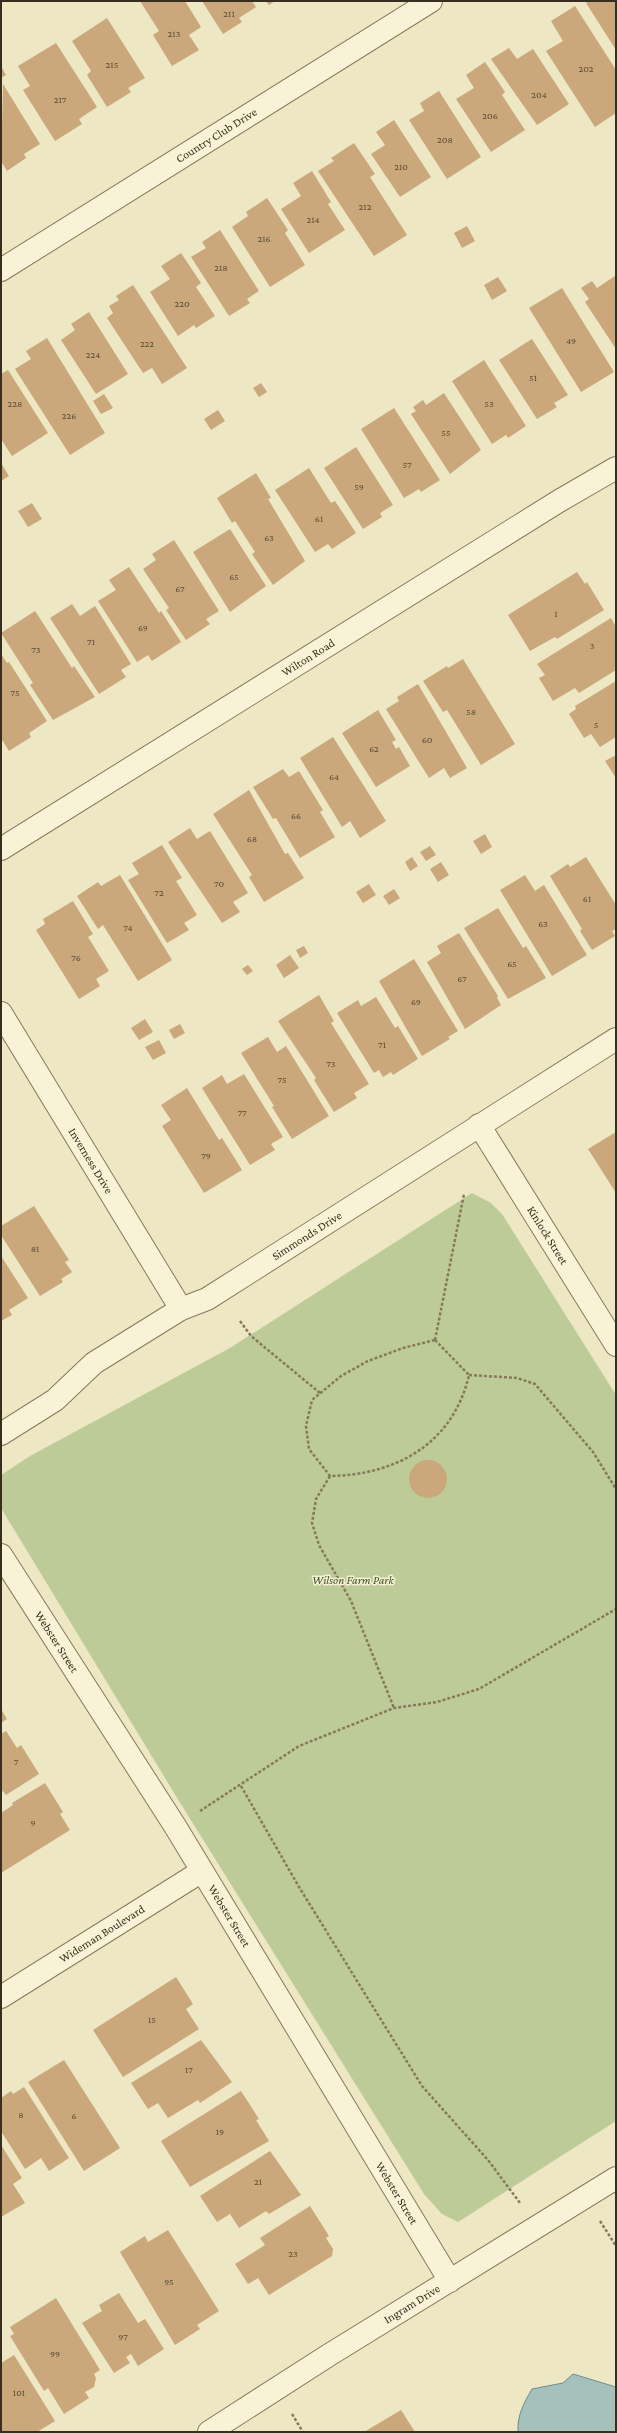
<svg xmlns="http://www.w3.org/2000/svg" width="617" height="2433" viewBox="0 0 617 2433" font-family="'Crimson Pro',serif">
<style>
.green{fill:#bdcb98}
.water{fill:#a6c0bc;stroke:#6d8e8b}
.building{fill:#caa87b}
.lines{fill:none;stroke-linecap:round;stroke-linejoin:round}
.minor-casing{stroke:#87795b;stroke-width:24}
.path{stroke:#87795b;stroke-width:2.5;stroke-dasharray:3 2;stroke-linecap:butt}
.minor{stroke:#f8f3d7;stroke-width:22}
.labels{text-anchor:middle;stroke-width:3;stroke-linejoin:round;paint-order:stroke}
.number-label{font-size:10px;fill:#5c4c36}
.street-label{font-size:12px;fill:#372e1f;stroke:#f4f0d4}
.park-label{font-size:12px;font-style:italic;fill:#415326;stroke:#f4f0d4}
</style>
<rect width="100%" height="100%" fill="#ede7c4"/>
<polygon class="green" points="472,1193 491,1203 502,1214 616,1395 616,2121 458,2222 442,2214 424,2194 179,1801 1,1508 1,1475 30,1456 230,1348"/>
<path class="water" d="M573,2374l43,13v45h-98c-1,-17 6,-29 14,-43l31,-6z"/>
<g class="building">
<polygon points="140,1 185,1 201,27 189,35 199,50 172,66 153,35 159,31"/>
<polygon points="202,1 252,1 256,7 239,18 242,22 223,34"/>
<polygon points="266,1 275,1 269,5"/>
<polygon points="589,1 616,1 616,50 586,3"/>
<polygon points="575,6 616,70 616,113 595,127 546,51 563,41 551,21"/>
<polygon points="107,18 145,78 128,88 131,92 107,107 87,75 91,71 72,41"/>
<polygon points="56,43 97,107 79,119 82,124 55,141 23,90 30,86 18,66"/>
<polygon points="509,48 517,59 533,49 569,104 537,125 491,59"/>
<polygon points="485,62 505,92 502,95 525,130 491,152 456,99 474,88 466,75"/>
<polygon points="1,66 6,75 1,78"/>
<polygon points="3,84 40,144 24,154 26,158 7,171 1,161"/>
<polygon points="439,91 481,157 447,179 409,120 424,111 420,103"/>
<polygon points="394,120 431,177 400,197 371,154 385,145 376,132"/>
<polygon points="354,143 375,174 370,177 407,235 374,256 318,171 334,161 331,158"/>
<polygon points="312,171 331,202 328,204 345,230 309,253 281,209 301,196 293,183"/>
<polygon points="267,198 288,230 285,233 305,265 270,287 232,227 248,216 246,212"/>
<polygon points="467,226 475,241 462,248 454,233"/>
<polygon points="220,230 259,291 247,299 250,303 229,316 191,257 206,248 202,242"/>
<polygon points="181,253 201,283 196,287 215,316 196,328 194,325 178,336 150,292 170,279 161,266"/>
<polygon points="615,276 616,278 616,349 585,302 589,299 581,288 592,281 597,288"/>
<polygon points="498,277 507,291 492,300 484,285"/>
<polygon points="133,285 187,368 162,384 152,368 143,373 107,318 113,313 109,306 119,300 116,296"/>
<polygon points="562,288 614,372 581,392 529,308"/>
<polygon points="89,312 128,374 96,394 61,340 75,330 71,324"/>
<polygon points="47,338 105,433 70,455 15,369 31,359 26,351"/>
<polygon points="532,339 568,395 554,403 557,407 537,419 499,360"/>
<polygon points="484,360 526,426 508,438 506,435 492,444 452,381"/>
<polygon points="8,370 48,433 12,456 1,439 1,374"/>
<polygon points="261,383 267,392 259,397 253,388"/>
<polygon points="444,393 481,450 450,474 411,414 416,411 413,407 423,400 426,405"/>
<polygon points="104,394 113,408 101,414 93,401"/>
<polygon points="394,408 440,480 421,492 419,489 404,498 361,429"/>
<polygon points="218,410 225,421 211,430 204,419"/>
<polygon points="356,447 393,505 380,513 382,517 363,529 324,468"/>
<polygon points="1,463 9,476 1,481"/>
<polygon points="309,468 331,503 335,501 356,533 332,549 328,544 315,552 275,490"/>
<polygon points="256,473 271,498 268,499 305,561 273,585 252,554 255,552 235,521 232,523 217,498"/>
<polygon points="32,503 42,519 28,527 18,511"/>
<polygon points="230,529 266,586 230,612 193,552"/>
<polygon points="174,540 219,611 206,619 210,624 186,640 166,610 169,608 143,569 156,560 152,554"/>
<polygon points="129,567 159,613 161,611 181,642 152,661 148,655 137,662 98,601 116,590 109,580"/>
<polygon points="577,572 585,584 587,582 604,610 557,639 555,637 530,651 508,615"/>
<polygon points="72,604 80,616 95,606 131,664 121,670 126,677 99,694 50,618"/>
<polygon points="35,611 72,668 74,666 95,697 53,720 30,685 33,683 1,633"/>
<polygon points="611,618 616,627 616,670 579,693 575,688 553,701 539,678 545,675 537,664"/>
<polygon points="1,654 7,663 9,662 47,721 29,733 31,737 9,751 1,738"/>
<polygon points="463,659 515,744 481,765 447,710 443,712 423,681 447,666 448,668"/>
<polygon points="616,681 616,737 600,747 591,734 584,738 569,714 576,709 575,706"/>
<polygon points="418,684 467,768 450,778 444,768 429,778 386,709 399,701 397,697"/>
<polygon points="378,710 396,740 392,742 396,749 399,747 410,766 376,787 342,733"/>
<polygon points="333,737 386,821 360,838 350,821 342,827 300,758"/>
<polygon points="616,755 616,778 605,761"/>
<polygon points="283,769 289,777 299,771 323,810 320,812 335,837 300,858 276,818 273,819 253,787"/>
<polygon points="249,790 285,854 288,853 304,878 264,902 249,877 252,875 213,814"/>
<polygon points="190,828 197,839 210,831 248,893 233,902 240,912 222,923 168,842"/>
<polygon points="485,834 492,847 481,854 473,841"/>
<polygon points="162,845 182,878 176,881 197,915 184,923 189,930 167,943 128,880 139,874 132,863"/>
<polygon points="430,846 436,855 426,861 420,852"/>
<polygon points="412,857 418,866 410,871 405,862"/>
<polygon points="586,857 616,905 616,929 612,931 615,936 592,950 580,931 582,929 550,876 568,864 570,867"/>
<polygon points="441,862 449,875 438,882 430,869"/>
<polygon points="120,875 172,960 138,981 103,925 98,929 77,896 98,882 101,886"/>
<polygon points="525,875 535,891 544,885 587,955 552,976 500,890"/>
<polygon points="369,884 376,895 363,903 356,892"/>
<polygon points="394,889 400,898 389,905 383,896"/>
<polygon points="73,901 93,934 88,937 109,971 96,979 100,986 79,999 36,930 45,924 43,919"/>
<polygon points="498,908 523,948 526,946 546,978 508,999 464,928"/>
<polygon points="459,933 498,996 497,998 501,1005 465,1029 427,962 441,953 437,946"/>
<polygon points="304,946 308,953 300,958 296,950"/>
<polygon points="290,955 299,968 284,978 276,965"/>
<polygon points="414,959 458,1031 448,1037 450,1039 422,1056 379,981"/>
<polygon points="248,965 253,971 247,975 242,969"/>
<polygon points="319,995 334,1021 331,1023 369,1084 354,1093 357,1098 334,1112 314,1080 316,1078 278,1021"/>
<polygon points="376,997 395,1028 398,1026 418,1059 393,1075 391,1072 383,1077 379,1070 374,1073 337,1013 358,1000 361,1006"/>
<polygon points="145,1019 153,1032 139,1040 131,1028"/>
<polygon points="180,1024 185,1033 174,1039 169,1030"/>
<polygon points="268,1037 277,1052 286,1046 329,1116 292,1139 272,1107 274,1106 241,1053"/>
<polygon points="159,1040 166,1053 153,1060 145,1047"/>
<polygon points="244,1074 283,1137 271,1144 275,1150 250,1165 202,1088 222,1075 227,1084"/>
<polygon points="187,1088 219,1140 222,1138 242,1170 204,1193 162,1126 171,1120 161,1105"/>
<polygon points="616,1132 616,1193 588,1149"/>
<polygon points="34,1206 69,1260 65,1262 72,1272 61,1279 63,1282 40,1296 1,1235 1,1226"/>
<polygon points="1,1256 28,1298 9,1310 12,1315 1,1321"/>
<circle cx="428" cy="1479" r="19"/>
<polygon points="1,1709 7,1719 1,1723"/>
<polygon points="6,1731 17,1748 21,1745 39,1774 6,1795 3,1791 1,1793 1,1734"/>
<polygon points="45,1783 63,1812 60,1814 70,1830 1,1873 1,1813 13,1805 12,1803"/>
<polygon points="176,1977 193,2004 186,2009 199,2029 123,2077 93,2030"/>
<polygon points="201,2040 232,2082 200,2103 198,2100 168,2118 158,2103 148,2109 131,2083"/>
<polygon points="64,2060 120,2148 84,2171 28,2082"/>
<polygon points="24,2087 69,2158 49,2171 41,2158 25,2169 1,2131 1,2098 11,2091 13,2094"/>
<polygon points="241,2091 259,2119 256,2120 269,2141 190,2187 161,2141"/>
<polygon points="1,2145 22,2178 13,2184 25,2203 1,2217"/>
<polygon points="270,2151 301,2195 269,2214 266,2211 239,2228 230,2214 217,2222 200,2196"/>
<polygon points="310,2206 329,2236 326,2238 333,2249 332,2256 269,2295 258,2278 248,2284 235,2264 265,2245 260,2238"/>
<polygon points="168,2230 219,2311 197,2325 200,2329 175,2345 120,2252 145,2236 148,2242"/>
<polygon points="119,2293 138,2323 145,2319 164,2349 138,2366 131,2354 126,2357 130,2363 114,2373 82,2323 102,2311 99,2305"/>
<polygon points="56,2298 100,2370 94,2374 96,2378 94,2387 85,2392 89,2398 64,2414 48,2388 44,2391 10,2336 14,2334 10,2327"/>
<polygon points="14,2355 55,2421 37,2432 1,2432 1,2363"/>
<polygon points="401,2410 415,2432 364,2432"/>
</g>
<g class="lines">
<defs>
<g id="minor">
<path id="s1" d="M1,270l430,-269"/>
<path id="s2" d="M1,849l558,-348 57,-33"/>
<path id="s3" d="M1,1013l180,296"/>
<path id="s4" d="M479,1125l137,220"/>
<path id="s5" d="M1,1434l54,-34 39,-37 87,-54 26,-10 409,-260"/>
<path id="s6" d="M1,1555l174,271 275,455"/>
<path id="s7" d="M1,1997l201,-126"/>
<path id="s8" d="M209,2432l120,-77 287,-177"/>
</g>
</defs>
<use href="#minor" class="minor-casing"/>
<g class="path">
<polyline points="240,1321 251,1336 320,1393"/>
<path d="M435,1340l34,35c-16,69 -73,100 -139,101l-21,-27 -3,-23 6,-26 29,-24 27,-15 35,-13z"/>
<polyline points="435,1340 464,1194"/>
<polyline points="469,1375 517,1378 535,1384 593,1452 616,1489"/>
<polyline points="330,1476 316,1499 312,1523 319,1545 351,1601 394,1708"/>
<polyline points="241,1786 299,1887 422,2086 488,2160 520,2203"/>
<polyline points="200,1811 299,1746 394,1708 437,1702 479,1689 616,1609"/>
<polyline points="600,2221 616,2246"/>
<polyline points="292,2414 303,2432"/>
</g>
<use href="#minor" class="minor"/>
</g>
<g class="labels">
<g class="number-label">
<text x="229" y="17">211</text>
<text x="174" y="37">213</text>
<text x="112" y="68">215</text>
<text x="586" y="72">202</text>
<text x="539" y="98">204</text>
<text x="60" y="103">217</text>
<text x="490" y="119">206</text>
<text x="445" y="143">208</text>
<text x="401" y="170">210</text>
<text x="365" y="210">212</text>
<text x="313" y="223">214</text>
<text x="264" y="242">216</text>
<text x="221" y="271">218</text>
<text x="182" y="307">220</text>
<text x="571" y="344">49</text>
<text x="147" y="347">222</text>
<text x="93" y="358">224</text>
<text x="533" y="381">51</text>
<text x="15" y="407">228</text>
<text x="489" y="407">53</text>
<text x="69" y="419">226</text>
<text x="446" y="436">55</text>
<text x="407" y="468">57</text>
<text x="359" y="490">59</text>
<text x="319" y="522">61</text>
<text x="269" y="541">63</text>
<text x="234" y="580">65</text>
<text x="180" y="592">67</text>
<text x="556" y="617">1</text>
<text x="143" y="631">69</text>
<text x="91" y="645">71</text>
<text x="592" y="649">3</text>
<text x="36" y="653">73</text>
<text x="15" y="696">75</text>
<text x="471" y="715">58</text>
<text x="596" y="728">5</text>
<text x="427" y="743">60</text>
<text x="374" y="752">62</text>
<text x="334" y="780">64</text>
<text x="296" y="819">66</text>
<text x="252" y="842">68</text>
<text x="219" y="887">70</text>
<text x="159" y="896">72</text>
<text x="587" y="902">61</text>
<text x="543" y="927">63</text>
<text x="128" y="931">74</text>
<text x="76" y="961">76</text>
<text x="512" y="967">65</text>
<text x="462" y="982">67</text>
<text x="416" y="1005">69</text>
<text x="382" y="1048">71</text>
<text x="331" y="1067">73</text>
<text x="282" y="1083">75</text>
<text x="242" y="1116">77</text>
<text x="206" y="1159">79</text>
<text x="35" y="1252">81</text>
<text x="16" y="1765">7</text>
<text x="33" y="1826">9</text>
<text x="152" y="2023">15</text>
<text x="189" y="2073">17</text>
<text x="21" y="2118">8</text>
<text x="74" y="2119">6</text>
<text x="220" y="2135">19</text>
<text x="258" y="2185">21</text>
<text x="293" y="2257">23</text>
<text x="169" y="2285">95</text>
<text x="123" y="2340">97</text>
<text x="55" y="2357">99</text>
<text x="19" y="2396">101</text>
</g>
<g class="street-label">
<text dy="4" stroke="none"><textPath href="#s1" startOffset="254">Country Club Drive</textPath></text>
<text dy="4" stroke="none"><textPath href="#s2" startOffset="362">Wilton Road</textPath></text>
<text dy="4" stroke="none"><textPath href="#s3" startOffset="173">Inverness Drive</textPath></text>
<text dy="4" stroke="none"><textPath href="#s4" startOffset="130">Kinlock Street</textPath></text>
<text dy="4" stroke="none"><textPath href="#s5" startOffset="366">Simmonds Drive</textPath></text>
<text dy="4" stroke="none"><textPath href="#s6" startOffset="103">Webster Street</textPath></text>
<text dy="4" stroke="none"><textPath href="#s6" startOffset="427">Webster Street</textPath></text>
<text dy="4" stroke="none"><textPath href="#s7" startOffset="119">Wideman Boulevard</textPath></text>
<text dy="4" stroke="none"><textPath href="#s6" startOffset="751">Webster Street</textPath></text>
<text dy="4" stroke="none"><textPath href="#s8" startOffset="240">Ingram Drive</textPath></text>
</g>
<g class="park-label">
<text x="353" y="1584">Wilson Farm Park</text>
</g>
</g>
<rect width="617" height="2433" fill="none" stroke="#372e1f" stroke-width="4"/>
</svg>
